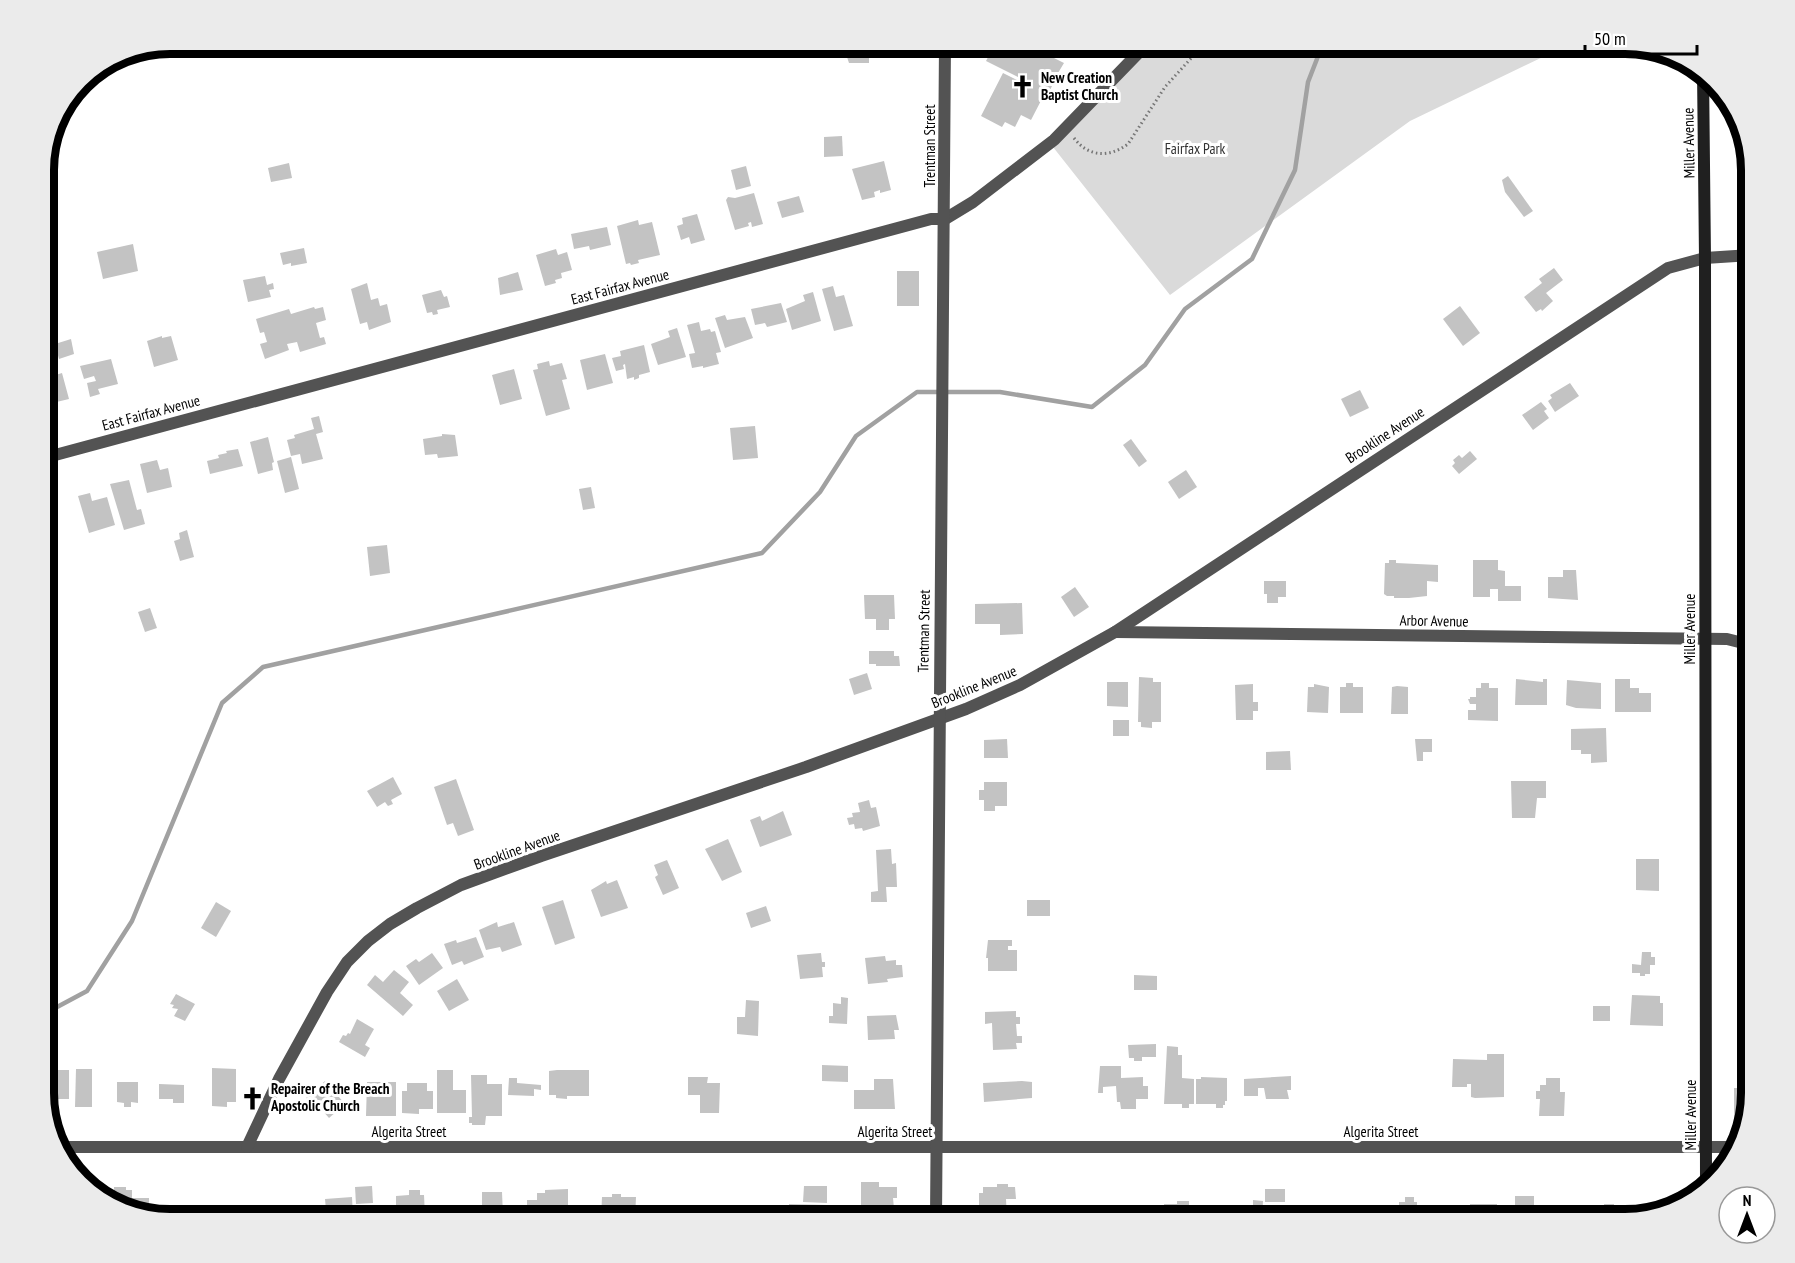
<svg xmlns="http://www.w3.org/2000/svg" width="1795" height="1263" viewBox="0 0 1795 1263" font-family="'PT Sans Narrow',sans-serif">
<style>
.green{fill:#dadada}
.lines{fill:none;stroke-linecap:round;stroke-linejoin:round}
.stream{stroke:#a1a1a1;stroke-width:4.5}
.building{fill:#c3c3c3}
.path{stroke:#757575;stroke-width:3;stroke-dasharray:1.5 3;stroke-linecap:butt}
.minor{stroke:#535353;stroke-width:12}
.secondary{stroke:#202020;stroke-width:12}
.labels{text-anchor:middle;stroke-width:6;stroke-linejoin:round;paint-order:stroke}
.poi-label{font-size:15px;font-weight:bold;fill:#000;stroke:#fff;text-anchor:start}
.street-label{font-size:15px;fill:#000;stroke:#fff}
.park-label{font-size:15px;fill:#313131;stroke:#fff}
.rim{fill:none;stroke:#000;stroke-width:8}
</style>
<rect width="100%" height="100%" fill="#fff"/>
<polygon class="green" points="1152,44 1539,44 1547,55 1410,121 1170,295 1053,147"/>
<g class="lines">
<polyline class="stream" points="44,1014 87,991 132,921 222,703 263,667 762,553 820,492 856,436 917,392 1000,392 1092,407 1145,365 1185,309 1252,259 1295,170 1308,82 1322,46 1328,44"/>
</g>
<g class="building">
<polygon points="487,44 512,44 512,51 487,50"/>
<polygon points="995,44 1036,44 1034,48 1064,63 1058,73 1061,75 1057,83 1054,82 1049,92 1046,91 1031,120 1021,115 1015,127 1005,122 1002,127 981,116 1003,73 1021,82 1022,79 986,61"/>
<polygon points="850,45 869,45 869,63 849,63 847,57 850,57"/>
<polygon points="1742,135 1743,135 1751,170 1747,170 1747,161 1743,161"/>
<polygon points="842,136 843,156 824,157 824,137"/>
<polygon points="884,161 891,190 880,193 880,190 874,192 875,197 862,200 852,169"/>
<polygon points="289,163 292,178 271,182 268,168"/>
<polygon points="746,166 751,186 736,190 731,170"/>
<polygon points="1508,176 1533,211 1524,217 1505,192 1502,180"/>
<polygon points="754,193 763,224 752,227 751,222 748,223 749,226 735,230 726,200 728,197 735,198"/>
<polygon points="799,196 804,212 782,218 777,202"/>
<polygon points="697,214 705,240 691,244 689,237 681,240 677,226 683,224 682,218"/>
<polygon points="638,220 639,225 652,222 660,255 638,260 639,263 631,265 630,263 626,264 617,226"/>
<polygon points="607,227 611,245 590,250 589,246 574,249 571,234"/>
<polygon points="133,244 138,271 103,279 97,252"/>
<polygon points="304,248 307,263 291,266 291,263 283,265 280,253"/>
<polygon points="556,249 558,255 567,252 572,270 561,273 562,278 555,280 556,283 545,286 536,255"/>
<polygon points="1554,268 1563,280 1546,293 1553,301 1542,311 1541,309 1536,312 1524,297 1542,283 1539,279"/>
<rect x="897" y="271" width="22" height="35"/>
<polygon points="518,272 523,290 500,295 498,278"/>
<polygon points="265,276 267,285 273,283 274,289 269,290 271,297 248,302 243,280"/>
<polygon points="367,283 371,300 378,298 380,306 387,304 391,322 369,330 367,322 360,324 351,289"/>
<polygon points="833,286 836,297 844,295 853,326 834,331 822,289"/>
<polygon points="441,290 444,297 447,296 450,307 437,310 438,314 433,315 432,312 427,313 422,295"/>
<polygon points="813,292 821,321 792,330 786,309 805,301 803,295"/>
<polygon points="781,303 787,322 767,327 765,323 755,325 751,309"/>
<polygon points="1460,306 1480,333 1463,346 1443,319"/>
<polygon points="314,307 315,309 323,307 326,320 316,323 320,338 324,337 326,344 300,352 297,342 287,344 289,350 265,359 260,344 267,342 264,332 260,333 256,319 289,309 291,314"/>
<polygon points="725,315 727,320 745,317 753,338 725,348 715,318"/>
<polygon points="699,322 701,331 710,329 711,332 715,331 721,352 716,353 719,364 703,368 703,366 692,368 689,354 695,353 687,325"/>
<polygon points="1748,325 1751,325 1751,370 1747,370"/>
<polygon points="677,328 686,357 658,365 651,344 670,337 668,331"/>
<polygon points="162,336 162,338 171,336 178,360 154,367 147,341"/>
<polygon points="71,339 74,354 59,359 55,344"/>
<polygon points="644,345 650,372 639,375 639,378 634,380 634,377 627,379 625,364 623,365 624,369 616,371 612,358 621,356 620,351"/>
<polygon points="605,354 613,383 587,390 580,360"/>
<polygon points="111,359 118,384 98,389 100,394 90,397 87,383 96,381 94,376 84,379 80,366"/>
<polygon points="549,361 550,366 562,363 567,379 562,380 570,409 546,416 533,370 538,369 537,364"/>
<polygon points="514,369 522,399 500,405 492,375"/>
<polygon points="44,372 46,378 62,373 69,399 44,405"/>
<polygon points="1570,383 1579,396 1555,412 1548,401 1552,398 1550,395"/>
<polygon points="1360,390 1369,408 1350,417 1341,399"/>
<polygon points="1541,402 1547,409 1544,411 1549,418 1533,430 1522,415"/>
<polygon points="319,416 323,432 316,434 323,459 302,464 300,454 291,456 287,440 295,438 294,435 314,429 311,418"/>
<polygon points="755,426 758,458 733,460 730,428"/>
<polygon points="442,434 455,435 458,456 438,458 437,454 425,455 423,439 442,436"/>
<polygon points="268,437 274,462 272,463 273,470 258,474 250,442"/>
<polygon points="1131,439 1147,461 1139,467 1123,445"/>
<polygon points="238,449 243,466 210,474 207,461 219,458 218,455 227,453 226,451"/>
<polygon points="1470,451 1477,459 1459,474 1452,466 1455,463 1453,460 1459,455 1462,458"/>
<polygon points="291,457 299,489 285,493 277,461"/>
<polygon points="157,460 160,470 168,468 172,487 147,493 140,464"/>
<polygon points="1186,470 1197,487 1179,499 1168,482"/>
<polygon points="129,480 137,510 141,509 145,524 124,530 110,484"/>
<polygon points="591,487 595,508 583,510 579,489"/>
<polygon points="90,493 92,501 107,497 115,525 89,533 78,496"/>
<polygon points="187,530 194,557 180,561 174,541 180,539 179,533"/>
<polygon points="387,545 390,573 370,576 367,547"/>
<polygon points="1389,560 1396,560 1396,563 1438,565 1438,582 1427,581 1427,596 1409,598 1394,598 1394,596 1387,596 1384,594 1385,563 1389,563"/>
<polygon points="1473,560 1498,560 1498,570 1505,571 1505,586 1521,586 1521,601 1498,601 1498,589 1490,589 1490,597 1473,597"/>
<polygon points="1563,570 1576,570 1578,600 1548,598 1548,577 1563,577"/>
<polygon points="1264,581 1286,581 1286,597 1278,597 1278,603 1267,603 1267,594 1264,594"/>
<polygon points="1075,587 1089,607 1074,617 1061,597"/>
<polygon points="864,595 894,595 895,619 889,619 889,630 876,630 876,619 865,619"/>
<polygon points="1022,603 1023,634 1000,635 1000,624 975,624 975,604"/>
<polygon points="150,608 157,628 145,632 138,612"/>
<polygon points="869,651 894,651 894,656 899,656 900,666 876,666 876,664 869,664"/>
<polygon points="867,673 872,689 854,695 849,679"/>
<polygon points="1139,677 1153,678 1153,682 1161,682 1161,722 1152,722 1152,728 1141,727 1141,722 1138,722"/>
<polygon points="1516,679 1543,682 1543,679 1547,679 1547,705 1515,705"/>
<polygon points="1615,679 1630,679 1630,688 1639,688 1639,693 1651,693 1651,712 1615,712"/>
<polygon points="1567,680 1601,683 1601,709 1576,708 1566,705"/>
<polygon points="1107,682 1128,682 1128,707 1107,706"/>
<polygon points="1346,683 1353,683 1353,687 1363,687 1363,713 1340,713 1340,687 1346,687"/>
<polygon points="1481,683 1489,683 1489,688 1498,688 1498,721 1468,720 1468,710 1476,710 1476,704 1470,704 1468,699 1470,699 1470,697 1476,697 1476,688 1481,688"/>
<polygon points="1253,684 1253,702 1258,702 1258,711 1253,711 1253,720 1236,720 1235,685"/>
<polygon points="1314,684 1329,687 1328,713 1307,712 1308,687 1314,687"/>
<polygon points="1397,686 1408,687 1408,714 1391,714 1392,687"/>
<polygon points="1748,687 1751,687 1751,710 1748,710 1748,701 1745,701 1745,696 1748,696"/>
<rect x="1113" y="720" width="16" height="16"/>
<polygon points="1606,728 1607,762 1591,763 1591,754 1581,754 1581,750 1571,750 1571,729"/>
<polygon points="1007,739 1008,758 984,758 984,740"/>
<polygon points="1415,739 1432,739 1432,752 1423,752 1423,761 1417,761"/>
<polygon points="1290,751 1291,770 1266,770 1266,752"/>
<polygon points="393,777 402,794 391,800 393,804 388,806 385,802 377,807 367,791"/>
<polygon points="456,779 474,830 458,836 453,823 447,825 434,787"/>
<polygon points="1511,781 1546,781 1546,798 1537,798 1535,818 1512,818"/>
<polygon points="984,782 1007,782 1007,806 995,806 995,811 984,811 984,800 979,800 979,790 984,790"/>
<polygon points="869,800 871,808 876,807 880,826 863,831 862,828 855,829 854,824 849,825 847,818 853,817 852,813 860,812 858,803"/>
<polygon points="783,811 792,835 760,847 750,820 760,816 762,821"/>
<polygon points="728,839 742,872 722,881 705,849"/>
<polygon points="891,849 892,864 896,863 897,887 886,887 887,902 871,902 871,892 878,891 876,850"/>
<polygon points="1636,859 1659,859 1659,891 1636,890"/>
<polygon points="667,860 679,888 663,895 655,877 658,875 654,865"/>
<polygon points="1747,862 1751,862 1751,883 1746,883"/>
<polygon points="617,880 628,908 601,917 591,890 606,881 607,884"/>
<polygon points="563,900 575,938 555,945 542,907"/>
<rect x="1027" y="900" width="23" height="16"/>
<polygon points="216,902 231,911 216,937 201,928"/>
<polygon points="766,906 771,921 751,928 746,913"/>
<polygon points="497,922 498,927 514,922 522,945 502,952 500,947 486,950 479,930"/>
<polygon points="476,937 484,957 464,965 462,961 452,965 444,944 456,940 457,943"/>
<polygon points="988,940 1012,940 1012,946 1008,946 1008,950 1017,950 1017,971 988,971 988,958 986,958"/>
<polygon points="1642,952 1651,952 1651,957 1655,957 1655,965 1650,965 1650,974 1645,974 1645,976 1640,976 1640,973 1632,973 1632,964 1641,965"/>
<polygon points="432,953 443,968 419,985 406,966 416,959 419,962"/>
<polygon points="821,953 822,962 825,962 825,967 822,967 823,977 800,979 797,955"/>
<polygon points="885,956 886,961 896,960 896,965 902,965 903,977 887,979 888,982 868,984 865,958"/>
<polygon points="394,970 409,982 400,993 413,1005 403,1016 367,985 375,975 383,982"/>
<polygon points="1134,975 1157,976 1157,990 1134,990"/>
<polygon points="457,979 469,1000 449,1011 437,991"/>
<polygon points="176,994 195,1004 185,1021 174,1016 178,1009 172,1008 174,1005 170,1004"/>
<polygon points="1632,995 1660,996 1660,1003 1663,1003 1663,1026 1630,1025"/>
<polygon points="841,997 848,998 847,1024 829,1023 829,1016 833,1016 833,1003 841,1004"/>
<polygon points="746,1000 759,1001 758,1036 737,1034 737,1017 745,1017"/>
<rect x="1593" y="1006" width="17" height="15"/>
<polygon points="1016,1011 1016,1017 1020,1017 1020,1024 1016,1024 1017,1036 1022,1036 1022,1043 1016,1043 1017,1049 993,1050 992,1023 985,1024 985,1012"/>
<polygon points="896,1015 899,1030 894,1030 895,1039 868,1040 867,1016"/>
<polygon points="357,1019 374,1029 365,1045 370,1048 365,1057 339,1042 343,1035 346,1036 348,1033 350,1034"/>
<polygon points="1156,1044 1156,1057 1142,1057 1142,1061 1134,1061 1134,1058 1129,1058 1128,1045"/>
<polygon points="1167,1046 1178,1047 1178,1055 1182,1055 1182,1078 1194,1079 1194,1104 1189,1104 1189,1108 1182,1108 1182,1104 1164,1104"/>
<polygon points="1487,1054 1504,1054 1504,1097 1475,1098 1471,1097 1471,1084 1467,1084 1467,1087 1452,1087 1453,1059 1487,1060"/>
<polygon points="822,1065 848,1066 848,1082 822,1081"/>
<polygon points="1100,1066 1121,1066 1121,1078 1143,1077 1143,1086 1148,1086 1148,1099 1136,1099 1136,1109 1121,1109 1120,1102 1117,1102 1116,1086 1103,1087 1103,1093 1098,1093"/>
<polygon points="212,1068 236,1069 236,1102 227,1102 227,1107 212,1106"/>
<polygon points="76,1069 92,1069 92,1107 75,1107"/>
<polygon points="57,1070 69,1070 69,1099 55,1099"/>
<polygon points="437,1070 453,1070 453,1090 466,1090 466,1113 437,1113"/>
<polygon points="557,1070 589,1070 589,1096 567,1096 567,1099 556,1098 556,1095 549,1095 549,1071"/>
<polygon points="471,1075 487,1075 487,1084 502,1084 502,1116 486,1116 485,1125 472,1125 472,1123 469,1123 469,1117 472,1117"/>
<polygon points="1291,1076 1291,1090 1287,1090 1289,1099 1266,1099 1264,1088 1258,1088 1258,1096 1244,1096 1244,1079"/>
<polygon points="688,1077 708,1077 707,1083 720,1083 719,1113 700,1113 700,1095 688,1095"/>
<polygon points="1201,1077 1227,1078 1227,1101 1225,1101 1225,1105 1223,1105 1223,1108 1216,1108 1216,1104 1196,1104 1196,1079 1201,1079"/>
<polygon points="509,1078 517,1078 517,1083 541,1085 541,1090 534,1089 534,1096 508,1095"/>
<polygon points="1546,1078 1560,1078 1560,1092 1565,1092 1564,1116 1539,1116 1540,1099 1536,1099 1536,1091 1540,1091 1540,1085 1546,1085"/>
<polygon points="874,1079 893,1079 895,1109 854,1109 854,1090 874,1090"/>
<polygon points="325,1081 345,1104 329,1118 314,1101 311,1104 306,1098"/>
<polygon points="1022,1081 1032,1082 1032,1098 984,1102 983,1083"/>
<polygon points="117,1082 138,1082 138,1103 131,1102 131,1107 124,1107 124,1103 117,1102"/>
<polygon points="367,1082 396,1082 396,1116 366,1116"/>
<polygon points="407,1083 427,1083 427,1091 433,1091 433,1109 419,1109 419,1114 402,1113 402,1091 407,1091"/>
<polygon points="159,1084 184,1085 184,1103 173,1103 173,1099 159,1099"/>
<polygon points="1734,1088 1751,1088 1751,1094 1740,1127 1734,1127"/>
<polygon points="861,1182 879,1182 879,1187 897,1187 897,1198 893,1198 895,1219 861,1219"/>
<polygon points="997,1184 1008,1184 1008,1187 1015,1187 1016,1199 1006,1199 1007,1219 984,1219 984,1205 979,1205 979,1193 983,1193 983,1187 997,1187"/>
<polygon points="372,1186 373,1203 356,1204 355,1187"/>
<polygon points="804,1186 827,1186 827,1203 803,1202"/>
<polygon points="114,1187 126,1187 126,1190 132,1190 132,1198 149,1198 149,1212 111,1200 111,1190 114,1190"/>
<polygon points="568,1189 568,1209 550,1210 550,1219 527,1219 527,1200 537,1200 537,1193 545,1193 545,1190"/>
<rect x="1265" y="1189" width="20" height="13"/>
<polygon points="409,1190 420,1190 420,1195 424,1195 425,1216 405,1217 405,1219 396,1219 396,1196 409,1195"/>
<polygon points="482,1192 502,1192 503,1216 482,1216"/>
<polygon points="612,1194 621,1194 621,1197 636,1197 635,1219 601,1219 602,1197 612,1197"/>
<polygon points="1515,1196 1534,1196 1534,1217 1515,1219"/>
<polygon points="352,1197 353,1218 340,1219 339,1210 326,1210 325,1199"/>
<polygon points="1405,1197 1414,1197 1414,1202 1417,1202 1417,1219 1390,1219 1390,1206 1399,1206 1399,1202 1405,1202"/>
<polygon points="1253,1200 1263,1201 1262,1219 1242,1219 1243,1210 1253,1210"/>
<polygon points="1177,1201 1189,1201 1189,1213 1186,1213 1186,1219 1165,1219 1164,1204 1177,1204"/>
<polygon points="789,1204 827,1205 827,1211 833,1211 833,1219 789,1219"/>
<rect x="1470" y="1204" width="27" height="15"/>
<polygon points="1604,1204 1614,1204 1614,1209 1627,1210 1627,1205 1651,1205 1651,1209 1665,1210 1626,1220 1605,1219"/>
<polygon points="1313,1205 1344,1207 1344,1219 1304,1219 1304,1207 1313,1207"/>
<rect x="1203" y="1206" width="20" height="13"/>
<rect x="268" y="1215" width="28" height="4"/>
</g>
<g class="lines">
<path class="path" d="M1074,138c14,19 35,20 54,6l37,-57 39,-43"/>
<g class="minor">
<polyline points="44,458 931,219 945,219 973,202 1054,140 1147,44"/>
<polyline points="1115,632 1727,639 1751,645"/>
<polyline points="57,1147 1733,1147"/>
<polyline points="247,1147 279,1079 327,992 347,962 368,941 390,924 417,908 461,885 541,856 806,767 966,709 1020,685 1115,632 1668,268 1705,258 1751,255"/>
<polyline points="936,1219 945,44"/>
</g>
<polyline class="secondary" points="1703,71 1705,258 1706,1186"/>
</g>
<defs>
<symbol id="church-bare" viewBox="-9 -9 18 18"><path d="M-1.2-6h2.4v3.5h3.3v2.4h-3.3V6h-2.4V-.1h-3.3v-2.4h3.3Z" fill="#000" stroke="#fff" stroke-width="2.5" paint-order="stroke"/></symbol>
</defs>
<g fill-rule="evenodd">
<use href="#church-bare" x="1006" y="70" width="33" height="33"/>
<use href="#church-bare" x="236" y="1082" width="33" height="33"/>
</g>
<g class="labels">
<g class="poi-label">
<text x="1041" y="83">New Creation<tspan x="1041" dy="17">Baptist Church</tspan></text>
<text x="271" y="1094">Repairer of the Breach<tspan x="271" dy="17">Apostolic Church</tspan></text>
</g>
<g class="street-label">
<text transform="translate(1689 143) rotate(-91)" y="5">Miller Avenue</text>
<text transform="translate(930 146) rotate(-90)" y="5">Trentman Street</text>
<text transform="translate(620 287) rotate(-15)" y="5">East Fairfax Avenue</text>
<text transform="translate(151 413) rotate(-15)" y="5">East Fairfax Avenue</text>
<text transform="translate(1385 435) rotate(-33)" y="5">Brookline Avenue</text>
<text transform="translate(1434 621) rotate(1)" y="5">Arbor Avenue</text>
<text transform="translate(1690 629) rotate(-90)" y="5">Miller Avenue</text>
<text transform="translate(924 631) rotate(-89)" y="5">Trentman Street</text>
<text transform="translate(974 687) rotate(-22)" y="5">Brookline Avenue</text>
<text transform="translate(517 850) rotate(-20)" y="5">Brookline Avenue</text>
<text transform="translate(1691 1115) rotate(-90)" y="5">Miller Avenue</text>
<text x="409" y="1137">Algerita Street</text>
<text x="895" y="1137">Algerita Street</text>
<text x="1381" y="1137">Algerita Street</text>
</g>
<g class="park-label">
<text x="1195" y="154">Fairfax Park</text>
</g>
</g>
<path d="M0 0H1795V1263H0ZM170 54H1625A116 116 0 0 1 1741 170V1093A116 116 0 0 1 1625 1209H170A116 116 0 0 1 54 1093V170A116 116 0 0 1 170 54Z" fill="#ebebeb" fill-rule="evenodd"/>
<path class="rim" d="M170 54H1625A116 116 0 0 1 1741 170V1093A116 116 0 0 1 1625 1209H170A116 116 0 0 1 54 1093V170A116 116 0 0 1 170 54Z"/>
<g transform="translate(1747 1215)"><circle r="28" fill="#ffffff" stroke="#999999" stroke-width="1.5"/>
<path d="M0-4.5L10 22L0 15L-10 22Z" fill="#000000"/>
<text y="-9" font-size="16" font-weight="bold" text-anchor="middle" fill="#000000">N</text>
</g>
<path d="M1585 45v9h112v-9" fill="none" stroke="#000000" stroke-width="3"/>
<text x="1594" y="45" font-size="18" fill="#000000" stroke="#ffffff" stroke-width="4.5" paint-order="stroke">50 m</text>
</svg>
